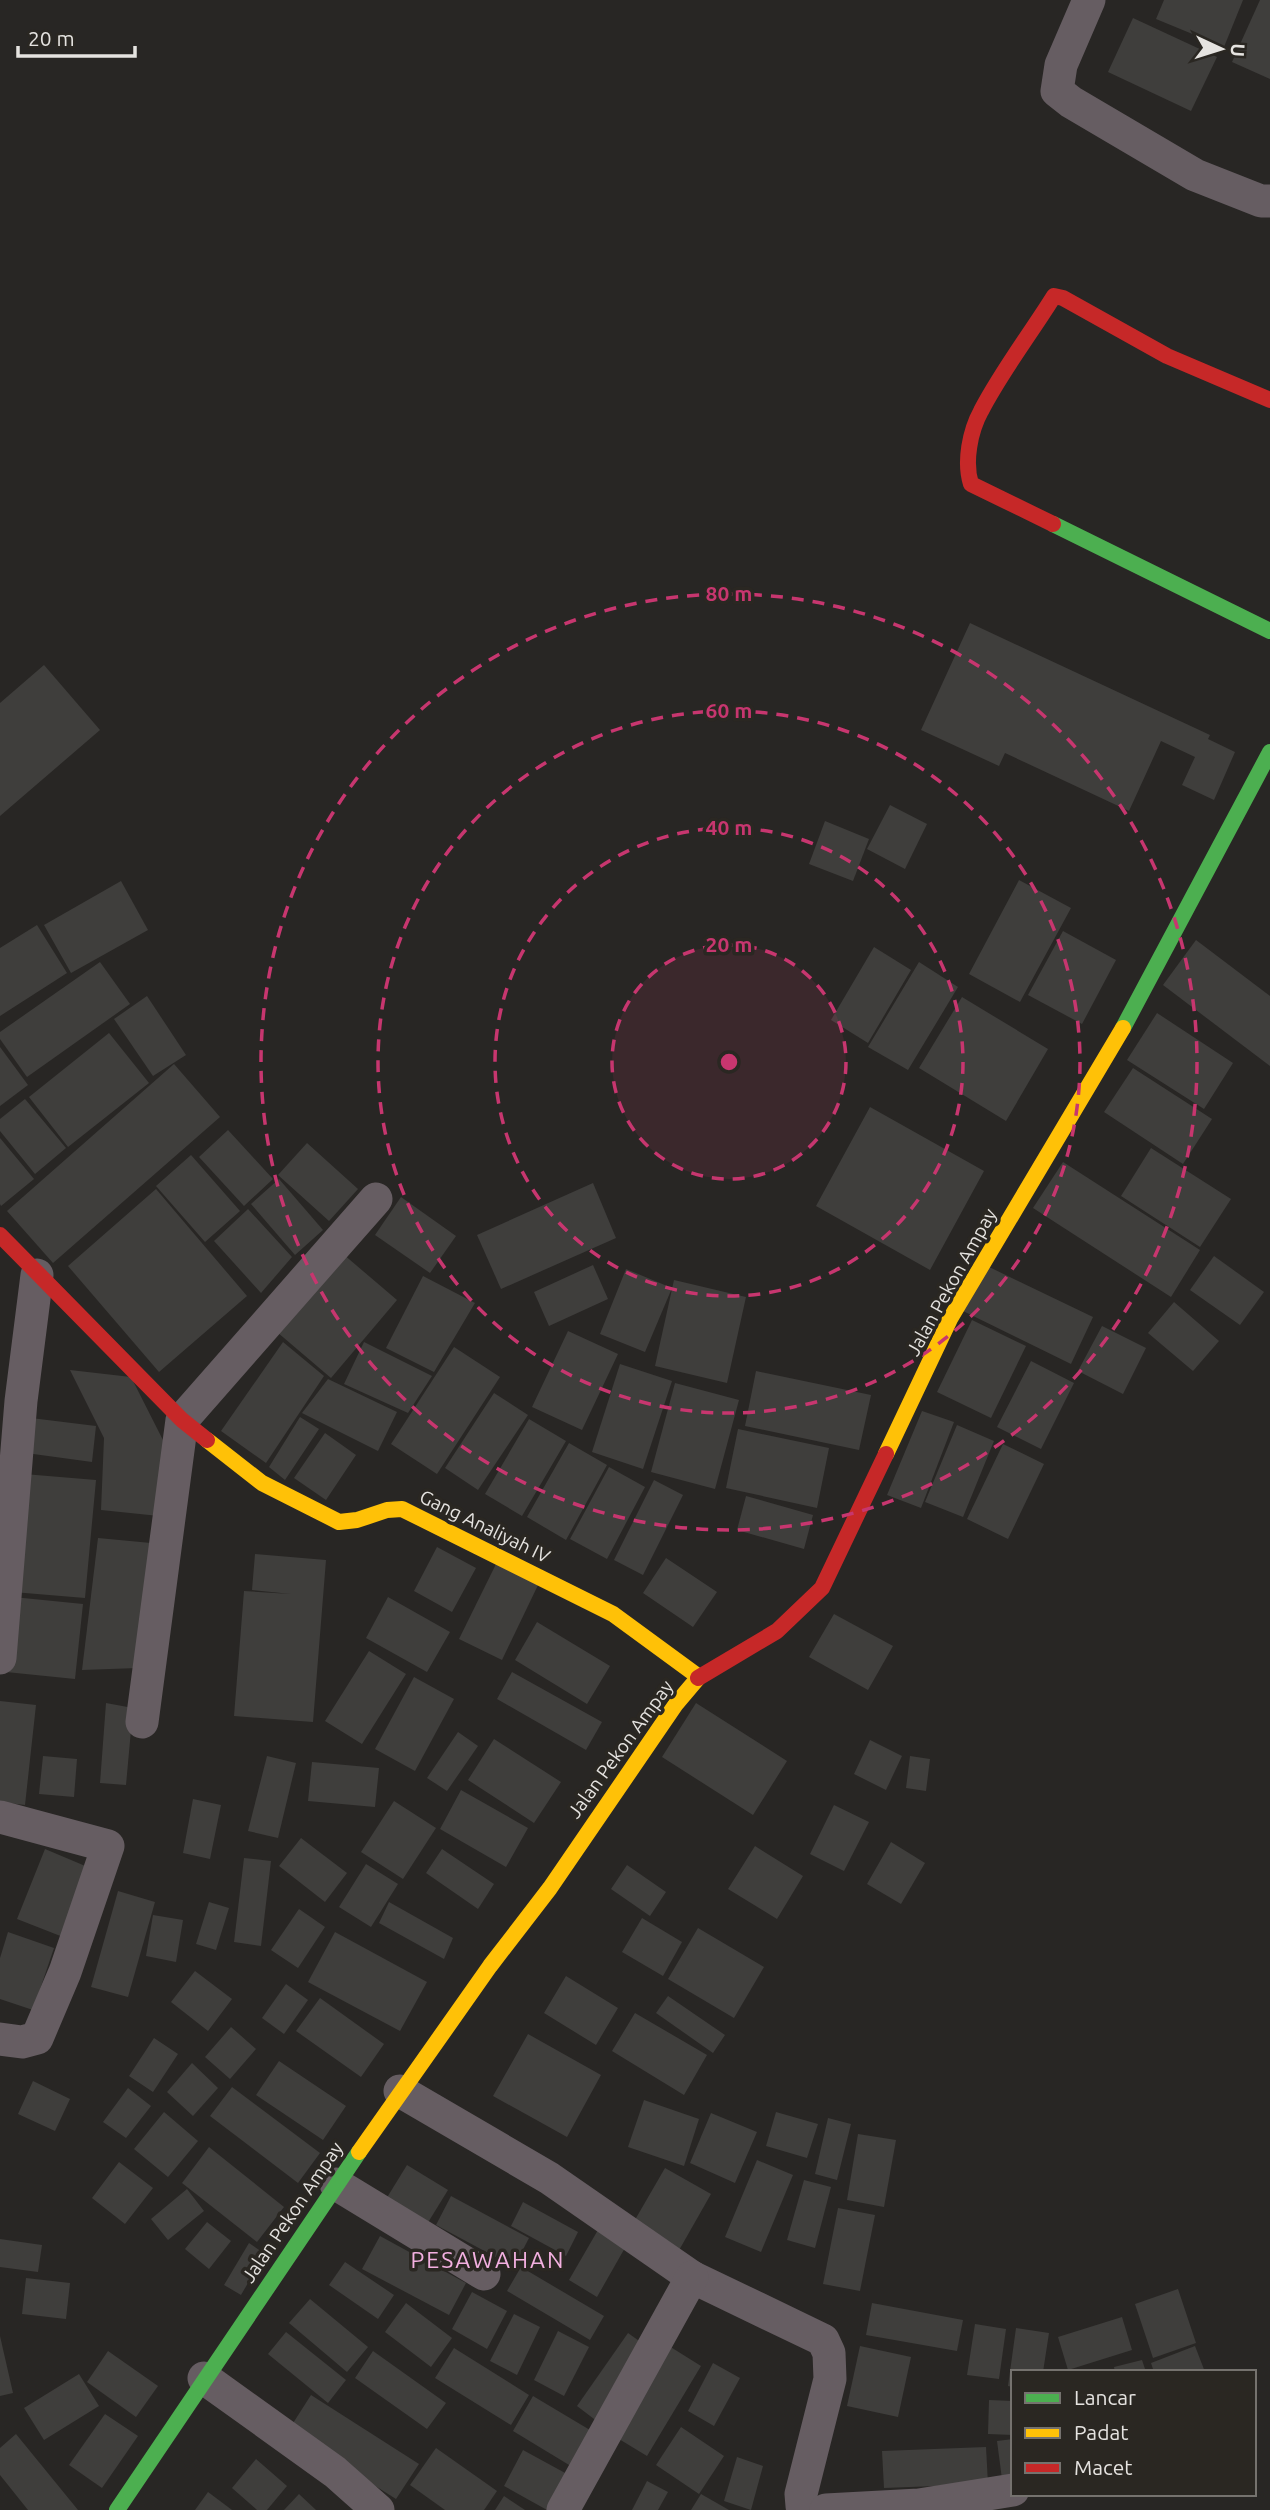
<svg xmlns="http://www.w3.org/2000/svg" width="1270" height="2510" viewBox="0 0 1270 2510" font-family="Ubuntu,sans-serif">
<style>
.building{fill:#3f3e3c}
.lines{fill:none;stroke-linecap:round;stroke-linejoin:round}
.street{stroke:#665d62;stroke-width:33}
.fast{stroke:#4caf50;stroke-width:16}
.slow{stroke:#ffc107;stroke-width:16}
.jam{stroke:#c62828;stroke-width:16}
.ring{fill:none;stroke:#c7366f;stroke-width:3.5;stroke-dasharray:12 9}
.labels{text-anchor:middle;stroke-width:7;stroke-linejoin:round;paint-order:stroke}
.street-label{font-size:19px;fill:#e5e3e0;stroke:#2a2722}
.quarter-label{font-size:23px;letter-spacing:2px;fill:#f3b0e0;stroke:#2a2722}
.centre{fill:#c7366f;stroke:#2a2722;stroke-width:3.5}
.ring-label{font-size:21px;text-anchor:middle;font-weight:bold;fill:#c7366f;stroke:#2a2722;stroke-width:7;stroke-linejoin:round;paint-order:stroke}
</style>
<rect width="100%" height="100%" fill="#282624"/>
<g class="building">
<polygon points="1164,0 1243,0 1224,47 1156,19"/>
<polygon points="1260,0 1270,0 1270,79 1232,62"/>
<polygon points="1133,18 1217,57 1191,111 1108,72"/>
<polygon points="970,623 1210,735 1208,739 1235,752 1214,800 1182,785 1195,757 1161,741 1129,811 1005,753 999,766 921,730"/>
<polygon points="44,665 100,730 0,816 0,703"/>
<polygon points="890,805 927,824 905,869 867,849"/>
<polygon points="825,821 869,839 853,881 809,864"/>
<polygon points="1019,880 1071,908 1020,1002 969,974"/>
<polygon points="121,881 148,930 71,973 44,925"/>
<polygon points="37,925 67,973 0,1016 0,948"/>
<polygon points="1063,931 1116,960 1082,1024 1028,995"/>
<polygon points="1196,940 1270,996 1270,1066 1163,985"/>
<polygon points="874,947 911,970 868,1043 831,1020"/>
<polygon points="100,962 130,1004 27,1077 0,1039 0,1032"/>
<polygon points="919,962 958,987 908,1070 868,1047"/>
<polygon points="147,996 186,1055 153,1076 114,1019"/>
<polygon points="962,997 1048,1049 1006,1121 919,1068"/>
<polygon points="1157,1013 1233,1063 1204,1109 1127,1060"/>
<polygon points="109,1033 149,1083 68,1147 29,1097"/>
<polygon points="0,1047 28,1085 0,1106"/>
<polygon points="174,1064 220,1117 53,1263 7,1211"/>
<polygon points="1133,1068 1212,1119 1183,1164 1104,1112"/>
<polygon points="25,1099 66,1148 35,1174 0,1131 0,1119"/>
<polygon points="870,1107 984,1171 930,1270 816,1206"/>
<polygon points="228,1130 273,1179 244,1206 199,1157"/>
<polygon points="0,1138 34,1179 1,1206 0,1204"/>
<polygon points="307,1143 358,1189 329,1221 278,1175"/>
<polygon points="1151,1148 1231,1199 1200,1247 1121,1196"/>
<polygon points="191,1155 240,1211 205,1242 156,1186"/>
<polygon points="1063,1162 1200,1250 1171,1297 1033,1208"/>
<polygon points="279,1179 323,1230 295,1255 251,1204"/>
<polygon points="593,1183 616,1238 501,1289 477,1235"/>
<polygon points="156,1189 247,1296 159,1372 68,1266"/>
<polygon points="401,1197 456,1236 430,1273 375,1235"/>
<polygon points="248,1209 292,1257 261,1293 214,1241"/>
<polygon points="343,1254 397,1300 331,1378 277,1332"/>
<polygon points="1214,1256 1264,1292 1240,1325 1190,1290"/>
<polygon points="593,1265 608,1299 549,1326 534,1292"/>
<polygon points="985,1265 1093,1317 1071,1364 963,1311"/>
<polygon points="626,1269 672,1288 645,1352 600,1334"/>
<polygon points="423,1276 475,1303 434,1372 386,1348"/>
<polygon points="674,1280 746,1297 727,1383 655,1366"/>
<polygon points="1174,1302 1219,1341 1193,1371 1148,1333"/>
<polygon points="972,1320 1026,1346 991,1418 937,1392"/>
<polygon points="1102,1326 1146,1348 1123,1394 1078,1371"/>
<polygon points="568,1331 618,1354 582,1430 532,1407"/>
<polygon points="283,1342 324,1376 266,1463 221,1431"/>
<polygon points="364,1342 432,1376 408,1413 344,1384"/>
<polygon points="454,1347 500,1377 437,1474 391,1444"/>
<polygon points="1031,1361 1074,1383 1041,1449 997,1427"/>
<polygon points="620,1364 672,1381 643,1469 592,1452"/>
<polygon points="70,1370 131,1377 166,1446 159,1516 101,1510 104,1438"/>
<polygon points="756,1371 871,1395 859,1450 745,1426"/>
<polygon points="328,1379 397,1412 378,1451 302,1413"/>
<polygon points="675,1383 739,1400 715,1489 651,1472"/>
<polygon points="494,1393 528,1415 478,1490 445,1468"/>
<polygon points="922,1411 954,1422 921,1508 887,1495"/>
<polygon points="300,1417 319,1429 285,1480 269,1467"/>
<polygon points="31,1418 96,1426 92,1462 26,1453"/>
<polygon points="529,1419 566,1441 522,1516 485,1494"/>
<polygon points="957,1425 994,1441 963,1517 925,1502"/>
<polygon points="738,1429 829,1448 817,1508 726,1488"/>
<polygon points="325,1433 356,1455 326,1500 294,1478"/>
<polygon points="569,1443 607,1465 566,1540 527,1517"/>
<polygon points="1003,1444 1044,1464 1008,1539 967,1519"/>
<polygon points="609,1467 645,1487 607,1559 570,1539"/>
<polygon points="24,1474 96,1480 85,1598 13,1592"/>
<polygon points="654,1480 683,1495 643,1575 614,1560"/>
<polygon points="746,1496 813,1515 804,1549 737,1530"/>
<polygon points="98,1538 151,1543 138,1668 82,1670"/>
<polygon points="437,1547 476,1568 452,1612 414,1591"/>
<polygon points="255,1554 326,1560 313,1722 234,1716 244,1591 291,1594 252,1590"/>
<polygon points="666,1558 717,1592 693,1627 643,1593"/>
<polygon points="497,1562 539,1583 502,1660 459,1639"/>
<polygon points="13,1597 83,1604 75,1679 6,1672"/>
<polygon points="388,1597 450,1632 427,1672 366,1638"/>
<polygon points="834,1614 893,1646 868,1690 809,1657"/>
<polygon points="537,1622 610,1666 587,1704 515,1660"/>
<polygon points="369,1651 406,1674 362,1744 325,1721"/>
<polygon points="512,1672 602,1722 586,1750 497,1699"/>
<polygon points="414,1677 454,1699 415,1771 375,1749"/>
<polygon points="0,1701 36,1705 25,1805 0,1802"/>
<polygon points="106,1703 133,1708 126,1785 100,1783"/>
<polygon points="696,1703 787,1761 753,1815 662,1757"/>
<polygon points="458,1732 478,1746 447,1791 427,1778"/>
<polygon points="494,1739 561,1782 534,1823 468,1780"/>
<polygon points="870,1740 902,1756 886,1790 854,1774"/>
<polygon points="43,1756 77,1759 74,1797 39,1794"/>
<polygon points="267,1756 296,1763 278,1838 248,1831"/>
<polygon points="910,1756 930,1759 926,1791 906,1788"/>
<polygon points="312,1762 379,1768 375,1807 308,1801"/>
<polygon points="461,1790 528,1828 506,1867 440,1829"/>
<polygon points="193,1799 221,1805 210,1859 183,1853"/>
<polygon points="394,1801 436,1828 403,1879 361,1852"/>
<polygon points="834,1805 869,1822 844,1871 810,1854"/>
<polygon points="301,1838 347,1873 325,1902 279,1866"/>
<polygon points="891,1842 925,1863 901,1904 867,1884"/>
<polygon points="755,1846 803,1876 777,1919 728,1889"/>
<polygon points="45,1849 90,1868 63,1937 17,1919"/>
<polygon points="442,1849 494,1884 478,1909 426,1873"/>
<polygon points="244,1858 271,1861 261,1946 234,1942"/>
<polygon points="366,1864 398,1884 371,1927 339,1907"/>
<polygon points="627,1865 666,1892 650,1916 611,1889"/>
<polygon points="118,1891 155,1902 128,1997 91,1987"/>
<polygon points="209,1902 229,1908 216,1950 196,1944"/>
<polygon points="389,1902 453,1938 444,1959 379,1923"/>
<polygon points="299,1909 325,1927 298,1968 271,1950"/>
<polygon points="153,1915 183,1920 176,1962 146,1956"/>
<polygon points="642,1918 682,1942 663,1976 622,1952"/>
<polygon points="698,1928 764,1967 734,2018 668,1979"/>
<polygon points="8,1932 54,1948 33,2010 0,1999 0,1958"/>
<polygon points="335,1932 427,1982 400,2031 308,1982"/>
<polygon points="195,1971 232,1999 208,2031 171,2002"/>
<polygon points="566,1976 618,2008 596,2045 544,2013"/>
<polygon points="286,1984 308,2000 284,2034 262,2018"/>
<polygon points="668,1996 725,2035 713,2053 656,2013"/>
<polygon points="320,1998 384,2044 361,2077 296,2031"/>
<polygon points="635,2013 707,2055 684,2095 612,2051"/>
<polygon points="231,2027 256,2049 230,2079 205,2057"/>
<polygon points="528,2034 601,2075 567,2137 493,2096"/>
<polygon points="154,2038 178,2054 153,2092 129,2076"/>
<polygon points="279,2061 346,2106 323,2140 256,2095"/>
<polygon points="192,2063 218,2088 193,2116 167,2092"/>
<polygon points="33,2081 70,2099 55,2131 18,2114"/>
<polygon points="232,2087 320,2153 298,2183 210,2116"/>
<polygon points="128,2088 151,2106 126,2138 103,2122"/>
<polygon points="644,2100 699,2119 684,2166 628,2147"/>
<polygon points="164,2112 198,2141 168,2177 134,2149"/>
<polygon points="776,2112 818,2124 807,2158 766,2146"/>
<polygon points="711,2113 757,2132 735,2183 690,2163"/>
<polygon points="828,2118 851,2124 837,2180 815,2174"/>
<polygon points="858,2134 896,2140 884,2207 847,2200"/>
<polygon points="209,2147 284,2207 257,2242 182,2183"/>
<polygon points="757,2160 793,2175 761,2252 725,2237"/>
<polygon points="119,2162 153,2188 125,2224 92,2198"/>
<polygon points="407,2165 448,2190 424,2229 383,2204"/>
<polygon points="665,2168 711,2194 678,2252 632,2225"/>
<polygon points="804,2180 831,2187 815,2248 787,2240"/>
<polygon points="187,2189 204,2211 168,2240 151,2219"/>
<polygon points="451,2196 529,2238 514,2267 436,2225"/>
<polygon points="523,2202 578,2232 566,2256 511,2226"/>
<polygon points="838,2208 875,2215 860,2291 823,2284"/>
<polygon points="207,2222 231,2241 209,2269 185,2249"/>
<polygon points="602,2223 630,2239 597,2297 569,2280"/>
<polygon points="380,2236 466,2283 449,2315 362,2269"/>
<polygon points="0,2239 42,2245 38,2272 0,2267"/>
<polygon points="249,2243 265,2254 241,2295 224,2285"/>
<polygon points="345,2262 394,2295 378,2319 329,2285"/>
<polygon points="521,2267 604,2316 590,2340 507,2291"/>
<polygon points="26,2278 70,2283 66,2319 22,2314"/>
<polygon points="1178,2289 1196,2343 1153,2358 1135,2304"/>
<polygon points="472,2292 507,2311 487,2349 452,2329"/>
<polygon points="310,2299 368,2347 347,2372 289,2323"/>
<polygon points="406,2303 452,2338 431,2367 385,2332"/>
<polygon points="872,2303 963,2320 957,2351 866,2335"/>
<polygon points="514,2314 540,2327 517,2375 490,2361"/>
<polygon points="1122,2317 1132,2350 1068,2370 1058,2337"/>
<polygon points="975,2324 1006,2329 999,2379 967,2375"/>
<polygon points="1016,2328 1049,2333 1043,2372 1013,2372 1013,2387 1008,2386"/>
<polygon points="558,2331 589,2347 564,2396 534,2380"/>
<polygon points="286,2332 346,2380 328,2403 268,2354"/>
<polygon points="628,2333 649,2348 598,2422 577,2406"/>
<polygon points="0,2336 13,2393 0,2396"/>
<polygon points="669,2346 701,2366 647,2456 614,2436"/>
<polygon points="860,2346 911,2357 898,2417 847,2406"/>
<polygon points="1195,2346 1205,2372 1154,2372 1151,2363"/>
<polygon points="454,2348 529,2395 511,2425 435,2378"/>
<polygon points="108,2351 158,2386 136,2417 87,2382"/>
<polygon points="373,2351 446,2403 427,2429 355,2378"/>
<polygon points="1142,2360 1146,2372 1115,2372 1114,2367"/>
<polygon points="713,2363 740,2378 714,2426 688,2411"/>
<polygon points="79,2374 99,2406 44,2440 24,2408"/>
<polygon points="311,2395 419,2464 396,2499 288,2431"/>
<polygon points="533,2396 600,2436 579,2471 513,2431"/>
<polygon points="989,2400 1013,2401 1013,2435 988,2434"/>
<polygon points="105,2414 138,2436 102,2488 69,2465"/>
<polygon points="681,2427 724,2456 699,2494 656,2465"/>
<polygon points="16,2434 78,2510 28,2510 0,2475 0,2448"/>
<polygon points="1013,2439 1013,2478 1002,2479 997,2441"/>
<polygon points="986,2447 988,2484 884,2488 882,2451"/>
<polygon points="436,2448 497,2491 484,2510 445,2510 410,2485"/>
<polygon points="523,2450 567,2474 547,2510 504,2486"/>
<polygon points="737,2457 763,2466 751,2510 724,2501"/>
<polygon points="256,2459 287,2486 267,2510 257,2510 232,2488"/>
<polygon points="647,2481 668,2492 658,2510 632,2510"/>
<polygon points="208,2492 232,2510 195,2510"/>
<polygon points="299,2494 316,2510 284,2510"/>
<polygon points="701,2494 729,2510 691,2510"/>
<polygon points="504,2496 525,2510 495,2510"/>
</g>
<g class="lines">
<g class="street">
<polyline points="1089,0 1061,65 1057,91 1071,102 1195,175 1261,201 1270,201"/>
<polyline points="0,1658 21,1401 37,1275"/>
<polyline points="142,1722 182,1420 376,1199"/>
<polyline points="0,1817 108,1846 65,1972 37,2038 22,2042 0,2039"/>
<polyline points="400,2091 549,2178 692,2277 823,2340 829,2353 830,2379 801,2494 802,2506 808,2510"/>
<polyline points="336,2184 484,2274"/>
<polyline points="204,2378 335,2472 378,2510"/>
<polyline points="563,2510 692,2277"/>
<polyline points="826,2510 919,2505 1013,2490"/>
</g>
<g class="fast">
<polyline points="1053,524 1270,631"/>
<polyline points="1123,1028 1270,752"/>
<polyline points="117,2510 359,2152"/>
</g>
<g class="slow">
<polyline points="207,1440 262,1483 339,1522 357,1520 387,1510 402,1509 613,1614 699,1677"/>
<polyline points="886,1454 950,1319 1123,1028"/>
<polyline points="359,2152 490,1966 550,1888 676,1704 698,1678"/>
</g>
<g class="jam">
<path d="M1053,524l-82,-40c-7,-22 -1,-53 10,-73 20,-39 50,-78 73,-115l9,2 104,58 103,44"/>
<polyline points="0,1235 182,1420 207,1440"/>
<polyline points="698,1678 777,1631 822,1588 886,1454"/>
</g>
</g>
<circle cx="729" cy="1062" r="117" fill="#c7366f" fill-opacity=".12"/>
<g class="ring">
<circle cx="729" cy="1062" r="117"/>
<circle cx="729" cy="1062" r="234"/>
<circle cx="729" cy="1062" r="351"/>
<circle cx="729" cy="1062" r="468"/>
</g>
<g class="labels">
<g class="street-label">
<text transform="translate(951 1282) rotate(-61)" y="7">Jalan Pekon Ampay</text>
<text transform="translate(485 1526) rotate(26)" y="7">Gang Analiyah IV</text>
<text transform="translate(620 1749) rotate(-54)" y="7">Jalan Pekon Ampay</text>
<text transform="translate(292 2212) rotate(-56)" y="7">Jalan Pekon Ampay</text>
</g>
<g class="quarter-label">
<text x="488" y="2268">PESAWAHAN</text>
</g>
</g>
<circle cx="729" cy="1062" r="10" class="centre"/>
<g class="ring-label">
<text x="729" y="601">80 m</text>
<text x="729" y="718">60 m</text>
<text x="729" y="835">40 m</text>
<text x="729" y="952">20 m</text>
</g>
<rect x="1011" y="2370" width="245" height="126" fill="#2a2722" stroke="#75726e" stroke-width="2"/>
<rect x="1025" y="2393" width="35" height="10" fill="#4caf50" stroke="#75726e" stroke-width="2"/>
<text x="1074" y="2405" font-size="21" fill="#e5e3e0">Lancar</text>
<rect x="1025" y="2428" width="35" height="10" fill="#ffc107" stroke="#75726e" stroke-width="2"/>
<text x="1074" y="2440" font-size="21" fill="#e5e3e0">Padat</text>
<rect x="1025" y="2463" width="35" height="10" fill="#c62828" stroke="#75726e" stroke-width="2"/>
<text x="1074" y="2475" font-size="21" fill="#e5e3e0">Macet</text>
<g transform="translate(1221 49) rotate(94)" stroke="#2a2722" stroke-width="5" paint-order="stroke">
<path d="M0-5L12 26L0 18L-12 26Z" fill="#e5e3e0"/>
<text y="-10" font-size="19" font-weight="bold" text-anchor="middle" fill="#e5e3e0">U</text>
</g>
<path d="M18 46v10h117v-10" fill="none" stroke="#e5e3e0" stroke-width="3.5"/>
<text x="28" y="46" font-size="21" fill="#e5e3e0" stroke="#2a2722" stroke-width="5" paint-order="stroke">20 m</text>
</svg>
